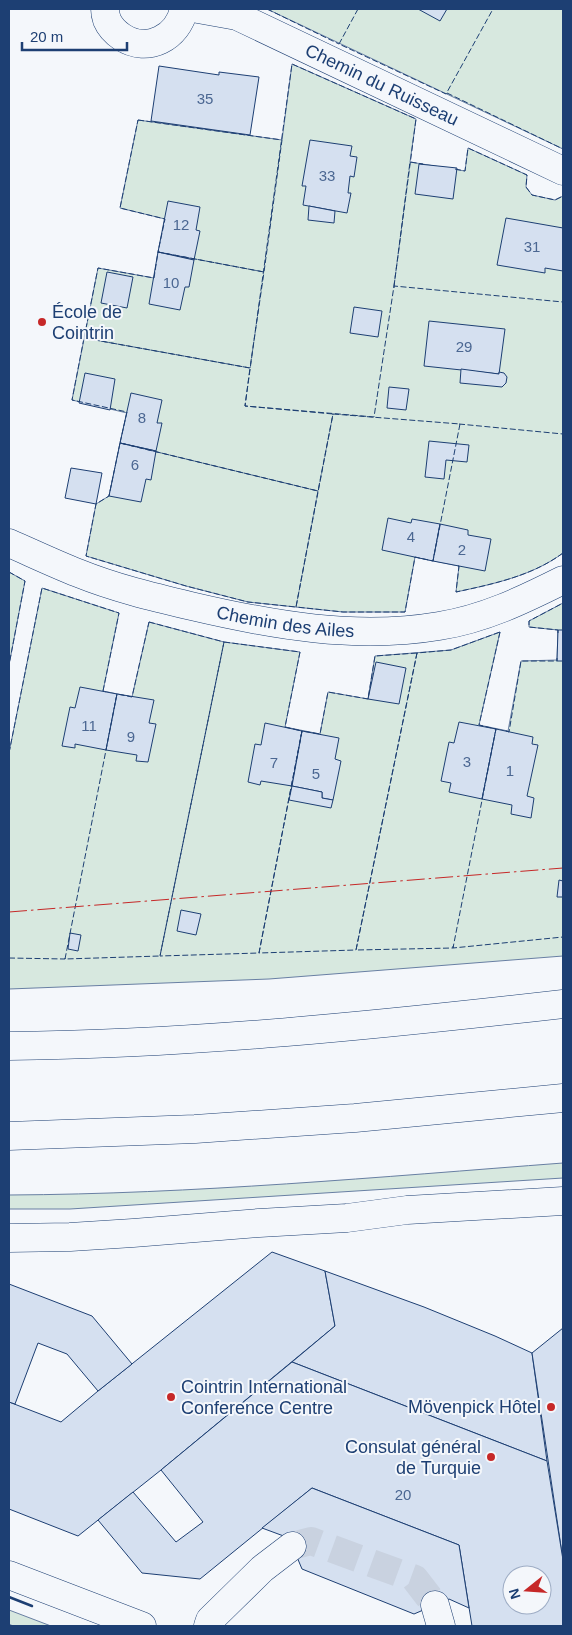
<svg xmlns="http://www.w3.org/2000/svg" width="572" height="1635" viewBox="0 0 572 1635" font-family="Helvetica,sans-serif">
<style>
.green{fill:#d7e8df;stroke:#687fa3}
.building{fill:#d5e0f0;stroke:#1d3f73;fill-rule:evenodd}
.lines{fill:none;stroke-linecap:round;stroke-linejoin:round}
.minor-tunnel{stroke:#c9d2e0;stroke-width:28;stroke-dasharray:28 14;stroke-linecap:butt}
.minor-casing{stroke:#1d3f73;stroke-width:29}
.highway-casing{stroke:#1d3f73;stroke-width:29}
.minor{stroke:#f4f7fb;stroke-width:28}
.highway{stroke:#f4f7fb;stroke-width:28}
.fence{stroke:#1d3f73;stroke-width:1;stroke-dasharray:6 2.5;stroke-linecap:butt}
.wall{stroke:#1d3f73;stroke-width:2.5}
.power{stroke:#c62828;stroke-width:1;stroke-dasharray:18 4 2.5 4;stroke-linecap:butt}
.poi-dot{fill:#c62828;stroke:#f4f7fb;stroke-width:2}
.labels{text-anchor:middle;stroke-width:4;stroke-linejoin:round;paint-order:stroke}
.number-label{font-size:15px;fill:#4b6792}
.street-label{font-size:18px;fill:#1d3f73;stroke:#f4f7fb}
.poi-label{font-size:18px;fill:#1d3f73;stroke:#f4f7fb;text-anchor:start}
</style>
<rect width="100%" height="100%" fill="#f4f7fb"/>
<g class="green">
<polygon points="267,9 563,9 563,149"/>
<path d="M292,64l124,55 -6,43 55,9 3,-23 59,27 -1,12 6,8 23,5 8,-4v357c-31,23 -70,31 -107,39l3,-26 -44,-9 -10,55h-62l-95,-10 -62,-16 -100,-30 10,-52 13,-8 18,-83 -55,-13 26,-132 56,10 11,-59 -45,-11 18,-88 144,20z"/>
<polygon points="9,572 25,581 9,665"/>
<polygon points="42,588 119,613 103,691 132,697 149,622 224,642 300,652 285,727 320,734 328,692 368,699 375,656 451,650 500,632 479,725 508,731 521,661 557,660 558,630 529,627 529,621 563,603 563,956 269,979 9,989 9,753"/>
<path d="M563,1163v15l-493,31h-61v-14c185,-1 370,-18 554,-32z"/>
<polygon points="9,1610 51,1626 13,1626 9,1624"/>
</g>
<g class="building">
<polygon points="418,9 447,9 440,21"/>
<polygon points="159,66 219,75 219,72 259,77 250,135 151,121"/>
<polygon points="310,140 352,146 350,156 357,157 354,177 350,176 348,193 351,193 347,213 303,205 306,186 302,186"/>
<polygon points="419,164 457,168 453,199 415,194"/>
<polygon points="168,201 200,207 196,230 200,231 194,260 158,252"/>
<polygon points="309,206 335,211 334,223 308,220"/>
<polygon points="506,218 563,228 563,271 545,268 545,273 497,265"/>
<polygon points="158,252 194,260 189,287 185,287 180,310 149,304"/>
<polygon points="107,272 133,277 127,308 101,303"/>
<polygon points="354,307 382,311 378,337 350,333"/>
<polygon points="429,321 505,329 499,374 424,366"/>
<polygon points="461,369 499,374 499,372 504,373 507,377 506,383 502,387 460,383"/>
<polygon points="85,373 115,379 110,410 79,403"/>
<polygon points="389,387 409,389 406,410 387,408"/>
<polygon points="131,393 162,400 157,423 162,423 156,451 120,443"/>
<polygon points="429,441 469,445 467,462 446,460 444,479 425,477"/>
<polygon points="120,443 156,451 151,480 146,479 141,502 109,496"/>
<polygon points="71,468 102,473 96,504 65,498"/>
<polygon points="388,518 411,523 412,519 440,524 433,561 382,550"/>
<polygon points="440,524 468,530 468,535 491,539 485,571 433,561"/>
<polygon points="558,630 563,630 563,661 557,661"/>
<polygon points="376,662 406,668 399,704 368,699"/>
<polygon points="80,687 117,694 106,750 75,744 75,748 62,746 70,707 75,708"/>
<polygon points="117,694 154,700 149,723 156,724 148,762 136,761 137,755 106,750"/>
<polygon points="459,722 496,729 482,799 449,792 451,783 441,781 449,742 454,743"/>
<polygon points="265,723 302,731 292,786 261,781 260,785 248,782 255,744 261,745"/>
<polygon points="496,729 533,737 532,744 538,745 527,796 534,798 531,818 511,814 512,805 482,799"/>
<polygon points="302,731 339,738 335,759 341,761 333,800 322,798 322,792 292,786"/>
<polygon points="292,786 322,792 322,798 333,800 331,808 289,800"/>
<polygon points="559,880 563,881 563,897 557,897"/>
<polygon points="181,910 201,914 196,935 177,931"/>
<polygon points="70,933 81,935 78,951 68,949"/>
<polygon points="272,1252 325,1271 335,1326 161,1470 78,1536 9,1509 9,1402 61,1422 98,1391"/>
<polygon points="325,1271 424,1307 495,1336 532,1353 547,1461 292,1362 335,1326"/>
<polygon points="9,1284 92,1316 132,1364 98,1391 67,1354 38,1343 15,1404 9,1402"/>
<polygon points="563,1328 563,1560 532,1353"/>
<path d="M292,1362l255,99 16,99v66h-91l-13,-81 -147,-57 -112,91 -58,-6 -44,-53 35,-28 43,50 27,-20 -42,-52zM512,1575h30v30h-30z"/>
<polygon points="312,1488 459,1545 469,1608 449,1599 414,1614 302,1569 289,1538 262,1528"/>
</g>
<g class="lines">
<polyline class="minor-tunnel" points="292,1546 311,1541 415,1579 435,1605"/>
<defs>
<g id="minor">
<path d="M105,9c0,3 1,8 2,11 3,7 9,13 15,17 26,17 56,0 62,-28"/>
<path id="s1" d="M198,9l39,7 326,155"/>
<path id="s2" d="M9,543c23,10 46,21 69,30 37,15 75,24 113,33 81,19 165,34 248,20 45,-7 84,-26 124,-46"/>
<polyline points="9,1238 70,1237 133,1233 259,1223 347,1218 407,1210 563,1201"/>
<polyline points="9,1575 142,1626"/>
<polyline points="435,1605 441,1626"/>
<polyline points="208,1626 210,1620 262,1569 292,1546"/>
</g>
<g id="highway">
<path d="M9,1046c185,-2 370,-21 554,-42"/>
<polyline points="9,1136 195,1129 355,1118 563,1098"/>
</g>
</defs>
<use href="#minor" class="minor-casing"/>
<use href="#highway" class="highway-casing"/>
<use href="#minor" class="minor"/>
<use href="#highway" class="highway"/>
<g class="fence">
<polyline points="267,9 339,44"/>
<polyline points="358,9 339,44 446,94 493,9"/>
<polyline points="447,93 563,149"/>
<polygon points="138,120 282,140 264,272 158,252 165,219 120,208"/>
<polyline points="455,169 465,171 468,148 527,175 526,187 532,195 555,200 563,196"/>
<polygon points="158,252 264,272 250,368 84,338 98,268 154,278"/>
<polyline points="394,286 416,119 292,64 245,406 374,417 394,286 410,162 423,164"/>
<polyline points="394,288 394,286 563,302"/>
<polygon points="84,338 250,368 245,406 333,414 318,491 120,443 127,412 72,400"/>
<polygon points="333,414 460,424 433,561 415,557 405,612 343,612 296,607"/>
<polyline points="459,424 563,434"/>
<polygon points="120,443 318,491 296,607 248,602 186,586 86,556 96,504 109,496"/>
<path d="M458,566h1l-3,26c37,-8 76,-16 107,-39"/>
<polyline points="9,572 25,581 9,665"/>
<polygon points="149,622 224,642 160,956 65,959 117,694 132,697"/>
<polygon points="500,632 479,725 496,729 453,948 356,950 417,653 451,650"/>
<polyline points="558,633 558,630 529,627 529,621 563,603"/>
<polygon points="224,642 300,652 285,727 302,731 259,953 160,956"/>
<polygon points="417,653 356,950 259,953 302,731 320,734 328,692 368,699 375,656"/>
<polyline points="506,731 509,732 521,661 557,661 557,658"/>
<polyline points="9,753 42,588 119,613 103,691 106,692"/>
<polyline points="453,946 453,948 563,937"/>
<polyline points="9,958 65,959 65,958"/>
</g>
<polyline class="wall" points="9,1597 32,1606"/>
<polyline class="power" points="9,912 563,868"/>
</g>
<g class="poi-dot">
<circle cx="42" cy="322" r="5"/>
<circle cx="171" cy="1397" r="5"/>
<circle cx="551" cy="1407" r="5"/>
<circle cx="491" cy="1457" r="5"/>
</g>
<g class="labels">
<g class="number-label">
<text x="205" y="104">35</text>
<text x="327" y="181">33</text>
<text x="181" y="230">12</text>
<text x="532" y="252">31</text>
<text x="171" y="288">10</text>
<text x="464" y="352">29</text>
<text x="142" y="423">8</text>
<text x="135" y="470">6</text>
<text x="411" y="542">4</text>
<text x="462" y="555">2</text>
<text x="89" y="731">11</text>
<text x="131" y="742">9</text>
<text x="467" y="767">3</text>
<text x="274" y="768">7</text>
<text x="510" y="776">1</text>
<text x="316" y="779">5</text>
<text x="403" y="1500">20</text>
</g>
<g class="street-label">
<text dy="6" stroke="none"><textPath href="#s1" startOffset="200">Chemin du Ruisseau</textPath></text>
<text dy="6" stroke="none"><textPath href="#s2" startOffset="289">Chemin des Ailes</textPath></text>
</g>
<g class="poi-label">
<text x="52" y="318">École de<tspan x="52" dy="21">Cointrin</tspan></text>
<text x="181" y="1393">Cointrin International<tspan x="181" dy="21">Conference Centre</tspan></text>
<text x="541" y="1413" text-anchor="end">Mövenpick Hôtel</text>
<text x="481" y="1453" text-anchor="end">Consulat général<tspan x="481" dy="21">de Turquie</tspan></text>
</g>
</g>
<rect width="572" height="1635" fill="none" stroke="#1d3f73" stroke-width="20"/>
<g transform="translate(527 1590) rotate(253)"><circle r="24" fill="#f4f7fb" stroke="#9eadc5"/>
<path d="M0-4L9 19L0 12L-9 19Z" fill="#c62828"/>
<text y="-8" font-size="14" font-weight="bold" text-anchor="middle" fill="#1d3f73">N</text>
</g>
<path d="M22 42v8h105v-8" fill="none" stroke="#1d3f73" stroke-width="2.5"/>
<text x="30" y="42" font-size="15" fill="#1d3f73" stroke="#f4f7fb" stroke-width="4" paint-order="stroke">20 m</text>
</svg>
